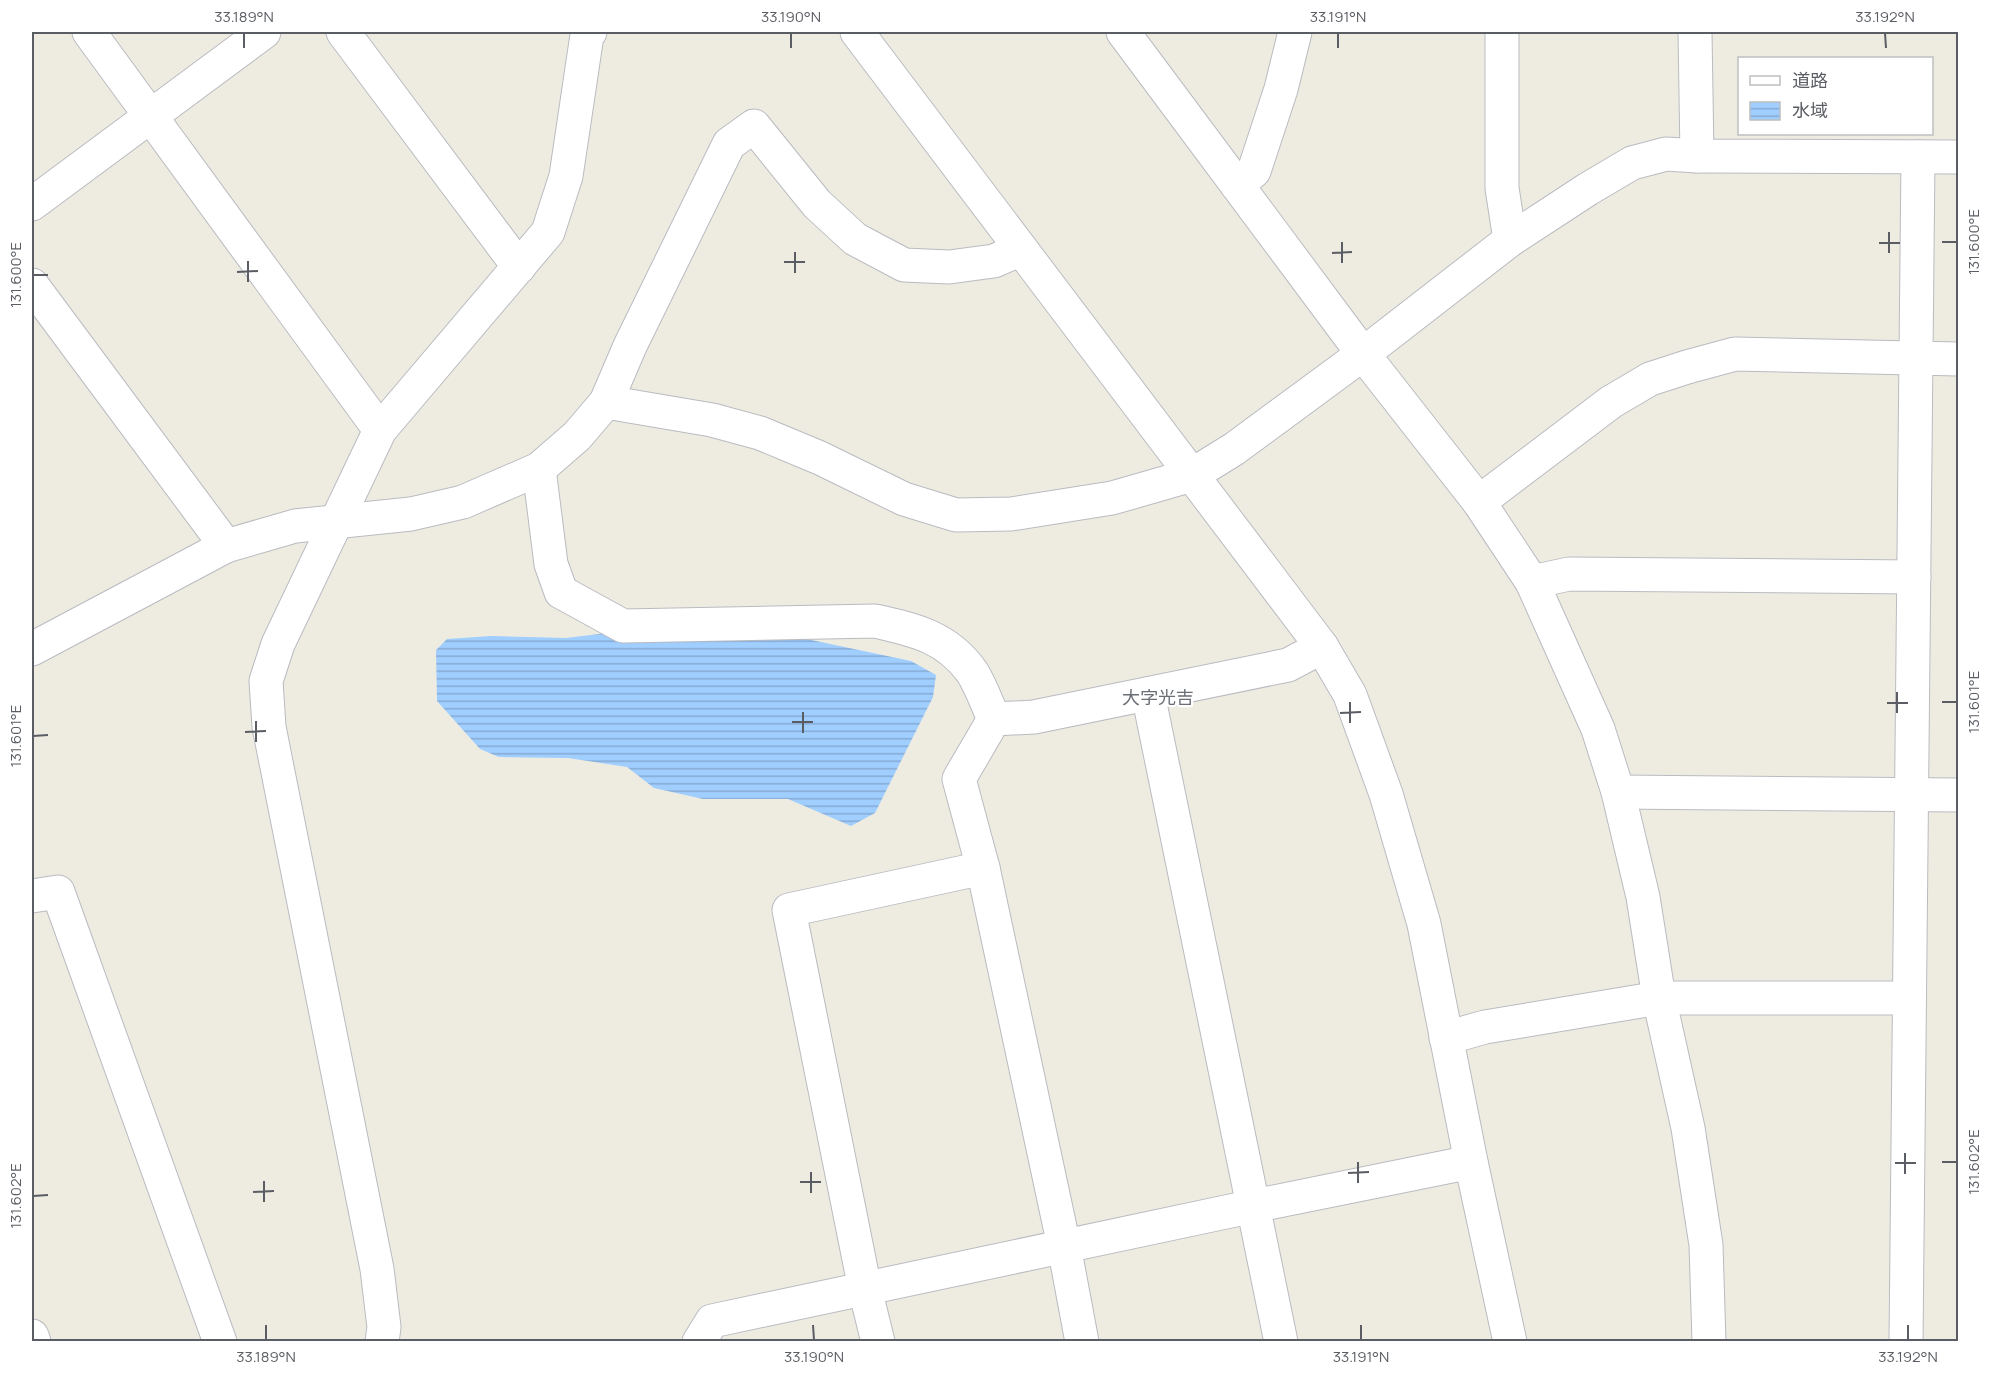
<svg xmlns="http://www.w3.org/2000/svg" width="1990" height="1373" viewBox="0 0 1990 1373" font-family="Manrope,'Noto Sans JP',sans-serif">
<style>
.water{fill:url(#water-rules)}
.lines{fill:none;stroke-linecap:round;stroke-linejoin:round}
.minor-casing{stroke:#b9bbc1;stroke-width:35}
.minor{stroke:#fff;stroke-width:33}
.ticks{fill:none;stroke:#5a5d63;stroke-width:2}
.labels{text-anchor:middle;stroke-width:4.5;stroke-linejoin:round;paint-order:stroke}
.quarter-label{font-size:18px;fill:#6a6f76;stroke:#fff}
.neatline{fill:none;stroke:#5a5d63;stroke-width:2}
.ticks-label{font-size:15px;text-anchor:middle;fill:#5a5d63}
</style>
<defs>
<pattern id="water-rules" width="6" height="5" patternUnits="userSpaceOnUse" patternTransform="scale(1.5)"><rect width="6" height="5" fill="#a0ceff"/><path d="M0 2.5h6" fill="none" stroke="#85aad2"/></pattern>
</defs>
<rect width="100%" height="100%" fill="#eeece1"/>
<polygon class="water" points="682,624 797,637 911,661 936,675 933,697 875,813 851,826 788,799 703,799 654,788 627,767 568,758 499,757 480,749 437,701 436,650 447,639 491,636 566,638"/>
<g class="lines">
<defs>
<g id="minor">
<polyline points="89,32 380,430"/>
<polyline points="343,32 519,267"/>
<polyline points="857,32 1322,647 1350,695 1386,794 1424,924 1471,1162 1510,1342"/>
<polyline points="1123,32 1363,354 1479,502 1532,582 1598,729 1618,792 1643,897 1659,998 1688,1128 1706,1245 1709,1342"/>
<polyline points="1502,32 1502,188 1510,240"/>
<polyline points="1695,32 1697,156"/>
<polyline points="1237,185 1254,171 1281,89 1295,32"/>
<polyline points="32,204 264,32"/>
<polyline points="32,285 226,546"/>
<polyline points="606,402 712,420 760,433 820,458 904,499 956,515 1011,514 1112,498 1192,475 1234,449 1363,354 1510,240 1588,189 1632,163 1666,154 1697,156 1958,157"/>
<path d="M539,469l12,95 10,28 62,34 252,-5c40,9 72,16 97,51 9,14 15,32 22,47"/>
<polyline points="1479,502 1611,402 1650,379 1687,367 1735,354 1958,359"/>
<polyline points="1532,582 1569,574 1914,577"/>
<polyline points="32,649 226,546 295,526 411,514 463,502 539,469 577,436 606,402 630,346 729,144 754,126 817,204 855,239 904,265 949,267 994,261 1021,249"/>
<polyline points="1148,694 1281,1342"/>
<polyline points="1618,792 1958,795"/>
<polyline points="32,896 58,892 220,1342"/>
<polyline points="1446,1038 1485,1027 1659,998 1909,998"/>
<polyline points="32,1336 34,1342"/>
<polyline points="382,1342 384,1327 377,1269 269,727 266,681 278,644 380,430 548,232 566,176 587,35 590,32"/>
<polyline points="699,1342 712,1321 1254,1206 1471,1162"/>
<polyline points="878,1342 865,1289 789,910 983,868"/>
<polyline points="1082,1342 1064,1246 983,868 959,779 994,719 1034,717 1288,665 1322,647"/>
<polyline points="1906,1342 1918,157"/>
</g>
</defs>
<use href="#minor" class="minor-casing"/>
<use href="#minor" class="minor"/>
</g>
<path class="ticks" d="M244,33v15M791,33v15M1338,33v15M1885,33l1,15M1889,232v21M1342,242v21M1942,242h15M1879,243h21M795,252v21M1332,253l20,-1M248,261v21M784,262h21M237,272l21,-1M33,275h15M1897,692v21M1350,702v21M1942,702h15M1887,703h21M803,712v21M1340,713l21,-1M256,721v21M792,722h21M245,732l21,-1M33,736l15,-1M1905,1153v21M1358,1162v21M1942,1162h15M1895,1163h21M811,1172v21M1348,1173l21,-1M264,1181v21M800,1182h21M253,1192l21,-1M33,1196l15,-1M266,1325v15M813,1325l1,15M1361,1325v15M1908,1325v15"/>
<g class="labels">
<g class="quarter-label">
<text x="1158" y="704">大字光吉</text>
</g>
</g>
<rect width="1990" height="1373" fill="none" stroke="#ffffff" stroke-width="66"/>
<rect x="1738" y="57" width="195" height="78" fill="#ffffff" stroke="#bdbec1" stroke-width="1.5"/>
<rect x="1750" y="76" width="30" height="9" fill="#ffffff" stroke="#bdbec1" stroke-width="1.5"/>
<text x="1792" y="87" font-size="18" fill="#5a5d63">道路</text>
<rect x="1750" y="102" width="30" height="18" fill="url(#water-rules)" stroke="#bdbec1" stroke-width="1.5"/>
<text x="1792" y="117" font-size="18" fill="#5a5d63">水域</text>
<rect x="33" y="33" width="1924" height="1307" class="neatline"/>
<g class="ticks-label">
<text x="244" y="22">33.189°N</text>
<text x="791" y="22">33.190°N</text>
<text x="1338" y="22">33.191°N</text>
<text x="1885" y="22">33.192°N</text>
<text transform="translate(1974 242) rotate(-90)" y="5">131.600°E</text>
<text transform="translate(16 275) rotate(-90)" y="5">131.600°E</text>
<text transform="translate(1974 702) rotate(-90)" y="5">131.601°E</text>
<text transform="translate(16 736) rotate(-90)" y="5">131.601°E</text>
<text transform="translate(1974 1162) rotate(-90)" y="5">131.602°E</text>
<text transform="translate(16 1196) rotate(-90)" y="5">131.602°E</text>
<text x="266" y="1362">33.189°N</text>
<text x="814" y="1362">33.190°N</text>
<text x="1361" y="1362">33.191°N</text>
<text x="1908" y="1362">33.192°N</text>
</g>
</svg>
